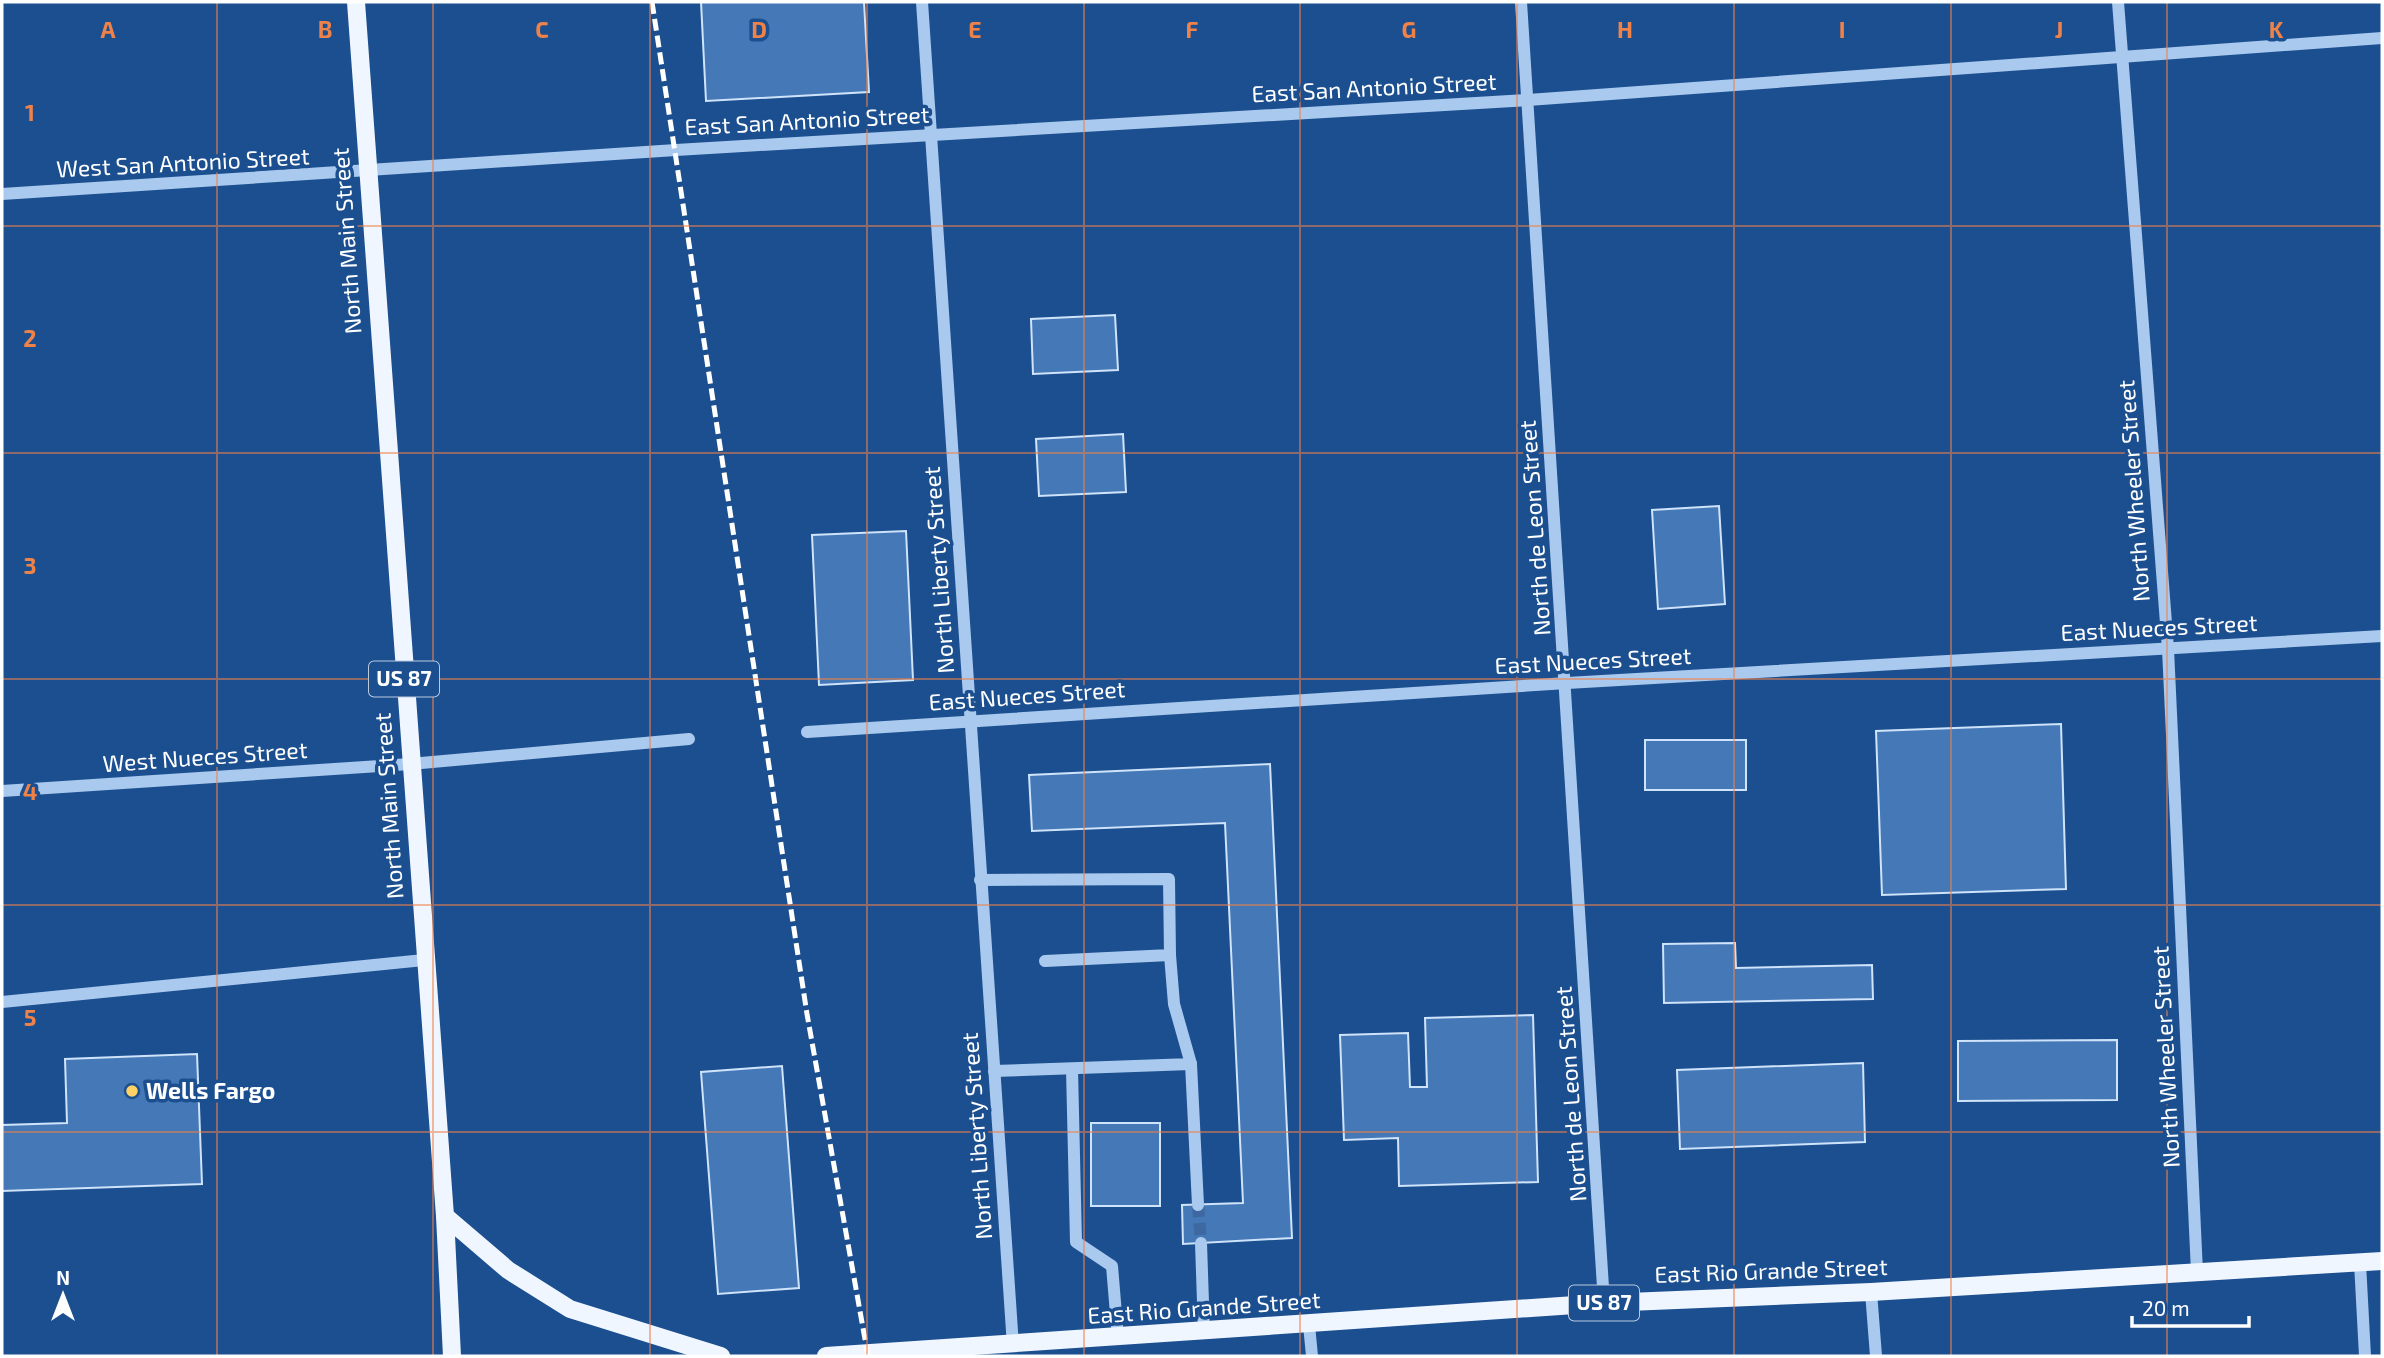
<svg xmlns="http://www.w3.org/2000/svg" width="2384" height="1358" viewBox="0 0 2384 1358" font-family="'Exo 2',sans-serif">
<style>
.building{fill:#4478b7;stroke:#cfe3fa;stroke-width:2}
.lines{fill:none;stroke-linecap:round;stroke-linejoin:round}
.minor-tunnel{stroke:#3d69a0;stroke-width:12;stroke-dasharray:12 6;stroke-linecap:butt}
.minor{stroke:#a9c9ee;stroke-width:12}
.major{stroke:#f0f6ff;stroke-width:18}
.rail{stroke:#fff;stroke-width:5;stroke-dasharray:12 5;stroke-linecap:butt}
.grid{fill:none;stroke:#ee8249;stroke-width:2;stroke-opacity:0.55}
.poi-dot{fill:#ffd166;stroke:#1b4f8f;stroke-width:2.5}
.labels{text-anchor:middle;stroke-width:7;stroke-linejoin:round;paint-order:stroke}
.shield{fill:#1b4f8f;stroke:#bbcadd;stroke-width:2}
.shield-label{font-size:21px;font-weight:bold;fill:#fff}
.street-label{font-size:23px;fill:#fff;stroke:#1b4f8f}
.poi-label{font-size:23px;font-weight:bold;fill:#fff;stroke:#1b4f8f;text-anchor:start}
.grid-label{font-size:23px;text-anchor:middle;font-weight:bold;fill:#ee8249;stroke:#1b4f8f;stroke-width:7;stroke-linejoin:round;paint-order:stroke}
</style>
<rect width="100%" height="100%" fill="#1b4f8f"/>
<g class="building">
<polygon points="701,2 864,2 869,92 706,101"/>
<polygon points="1115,315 1118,370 1033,374 1031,319"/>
<polygon points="1123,434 1126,492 1039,496 1036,439"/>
<polygon points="1719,506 1725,604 1658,609 1652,510"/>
<polygon points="906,531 913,680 819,685 812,535"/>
<polygon points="2061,724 2066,889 1882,895 1876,731"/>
<rect x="1645" y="740" width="101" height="50"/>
<polygon points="1270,764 1292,1238 1183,1244 1182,1205 1243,1203 1225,823 1032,831 1029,775"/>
<polygon points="1735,943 1736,968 1872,965 1873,999 1664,1003 1663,944"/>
<polygon points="1533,1015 1538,1182 1399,1186 1398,1138 1344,1140 1340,1035 1408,1033 1410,1087 1427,1087 1425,1018"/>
<polygon points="2117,1040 2117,1100 1958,1101 1958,1041"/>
<polygon points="197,1054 202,1184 2,1191 2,1125 67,1123 65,1059"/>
<polygon points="1863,1063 1865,1142 1680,1149 1677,1070"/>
<polygon points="782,1066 799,1288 718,1294 701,1072"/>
<rect x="1091" y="1123" width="69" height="83"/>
</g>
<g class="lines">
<polyline class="minor-tunnel" points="1198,1205 1201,1243"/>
<g class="minor">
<polyline points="922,2 1013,1346"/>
<polyline points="1521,2 1604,1303"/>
<polyline points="2118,2 2168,649 2197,1272"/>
<polyline points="2,194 676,150 1528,100 2382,38"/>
<polyline points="807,732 1567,683 2382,636"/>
<polyline points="2,791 410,764 689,739"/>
<polyline points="980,880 1169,879 1170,955 1045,961"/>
<polyline points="2,1002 424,960"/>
<polyline points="1191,1064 1198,1205"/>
<polyline points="1072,1069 1076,1242 1112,1266 1118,1338"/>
<polyline points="994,1071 1191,1064 1174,1004 1170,955"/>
<polyline points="1201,1243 1204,1332"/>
<polyline points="2360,1263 2365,1356"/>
<polyline points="1871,1292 1876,1356"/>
<polyline points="1309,1325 1312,1356"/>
</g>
<g class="major">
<polyline points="356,2 445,1216 452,1356"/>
<polyline points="445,1216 508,1270 570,1309 721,1356"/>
<polyline points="826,1356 1604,1303 1871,1292 2382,1261"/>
</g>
<polyline class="rail" points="652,2 807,1014 868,1356"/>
</g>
<path class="grid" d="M217,2v1354M433,2v1354M650,2v1354M867,2v1354M1084,2v1354M1300,2v1354M1517,2v1354M1734,2v1354M1951,2v1354M2167,2v1354M2,226h2380M2,453h2380M2,679h2380M2,905h2380M2,1132h2380"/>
<circle class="poi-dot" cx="132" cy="1091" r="7"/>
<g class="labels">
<g class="shield">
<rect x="369" y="661.5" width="70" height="35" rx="5"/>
<rect x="1569" y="1285.5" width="70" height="35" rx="5"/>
</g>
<g class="shield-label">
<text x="404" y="686">US 87</text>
<text x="1604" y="1310">US 87</text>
</g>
<g class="street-label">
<text transform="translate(1374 88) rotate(-3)" y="8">East San Antonio Street</text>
<text transform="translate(807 121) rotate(-3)" y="8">East San Antonio Street</text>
<text transform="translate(183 163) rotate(-3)" y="8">West San Antonio Street</text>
<text transform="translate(347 241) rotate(-94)" y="8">North Main Street</text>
<text transform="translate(2134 491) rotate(-94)" y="8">North Wheeler Street</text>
<text transform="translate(1535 528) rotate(-94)" y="8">North de Leon Street</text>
<text transform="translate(939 570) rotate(-94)" y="8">North Liberty Street</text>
<text transform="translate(2159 628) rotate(-3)" y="8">East Nueces Street</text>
<text transform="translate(1593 661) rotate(-3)" y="8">East Nueces Street</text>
<text transform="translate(1027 696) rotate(-4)" y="8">East Nueces Street</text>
<text transform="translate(205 757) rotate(-4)" y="8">West Nueces Street</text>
<text transform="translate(389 806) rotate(-94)" y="8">North Main Street</text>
<text transform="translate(2166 1057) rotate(-93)" y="8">North Wheeler Street</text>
<text transform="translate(1571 1094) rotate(-94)" y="8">North de Leon Street</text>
<text transform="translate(977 1136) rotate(-94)" y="8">North Liberty Street</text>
<text transform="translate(1771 1271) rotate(-2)" y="8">East Rio Grande Street</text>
<text transform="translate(1204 1308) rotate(-4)" y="8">East Rio Grande Street</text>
</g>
<g class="poi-label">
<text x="146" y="1099">Wells Fargo</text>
</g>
</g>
<g class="grid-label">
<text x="108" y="38">A</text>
<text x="325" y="38">B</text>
<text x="542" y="38">C</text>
<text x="759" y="38">D</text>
<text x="975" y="38">E</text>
<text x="1192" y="38">F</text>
<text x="1409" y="38">G</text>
<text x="1625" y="38">H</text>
<text x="1842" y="38">I</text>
<text x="2059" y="38">J</text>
<text x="2276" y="38">K</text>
<text x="30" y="121">1</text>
<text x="30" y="347">2</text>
<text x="30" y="574">3</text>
<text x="30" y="800">4</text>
<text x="30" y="1026">5</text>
</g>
<rect width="2384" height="1358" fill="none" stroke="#ffffff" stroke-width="7"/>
<g transform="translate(63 1295)" stroke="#1b4f8f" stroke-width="5" paint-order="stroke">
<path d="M0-5L12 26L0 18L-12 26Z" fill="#ffffff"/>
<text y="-10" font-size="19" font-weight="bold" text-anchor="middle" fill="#ffffff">N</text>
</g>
<path d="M2132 1316v10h117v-10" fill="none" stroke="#ffffff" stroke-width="3.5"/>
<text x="2142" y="1316" font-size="21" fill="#ffffff" stroke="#1b4f8f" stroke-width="5" paint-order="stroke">20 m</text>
</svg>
